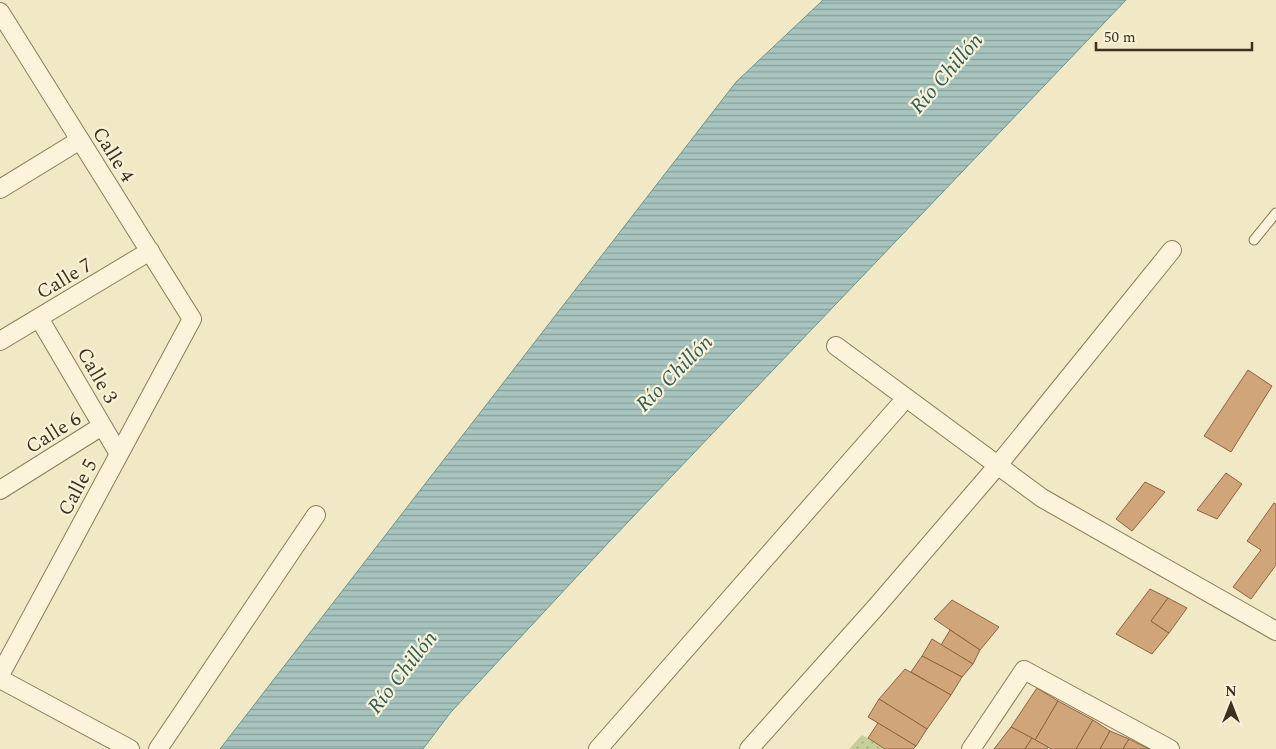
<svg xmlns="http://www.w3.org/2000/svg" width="1276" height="749" viewBox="0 0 1276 749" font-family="Spectral,serif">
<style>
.grass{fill:url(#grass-dots)}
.water{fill:url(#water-rules);stroke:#6d948d}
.building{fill:#d1a57a;stroke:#8f653e}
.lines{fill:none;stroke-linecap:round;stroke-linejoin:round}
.lane-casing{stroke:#8e7a5a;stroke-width:11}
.street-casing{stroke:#8e7a5a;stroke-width:20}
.lane{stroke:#fbf4da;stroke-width:9}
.street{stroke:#fbf4da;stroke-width:18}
.labels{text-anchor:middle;stroke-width:4.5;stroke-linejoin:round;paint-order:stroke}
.street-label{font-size:20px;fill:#3d301f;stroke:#f8f1d6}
.water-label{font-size:21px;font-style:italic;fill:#2d5d5e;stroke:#f8f1d6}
</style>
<defs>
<pattern id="grass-dots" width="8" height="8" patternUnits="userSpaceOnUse" patternTransform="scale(1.25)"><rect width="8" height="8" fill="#c5d099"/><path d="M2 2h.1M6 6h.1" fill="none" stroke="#aab383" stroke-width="1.8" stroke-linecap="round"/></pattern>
<pattern id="water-rules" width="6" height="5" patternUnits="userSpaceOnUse" patternTransform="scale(1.25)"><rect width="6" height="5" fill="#a7c4be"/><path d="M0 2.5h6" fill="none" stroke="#89a09a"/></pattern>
</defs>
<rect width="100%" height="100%" fill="#f1e8c6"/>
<polygon class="grass" points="862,735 885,749 849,749"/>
<polygon class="water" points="823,0 1126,0 609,542 451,712 423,749 220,749 736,82"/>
<g class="building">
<polygon points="1248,370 1272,386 1231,452 1204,436"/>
<polygon points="1226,473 1242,484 1217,519 1197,510"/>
<polygon points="1145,482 1165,492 1132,531 1116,519"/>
<polygon points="1274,503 1276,504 1276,565 1251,599 1233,587 1261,550 1247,541"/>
<polygon points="1150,589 1168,598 1151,621 1169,633 1152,654 1116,634"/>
<polygon points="1168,598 1187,608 1169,633 1151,621"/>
<polygon points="952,600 999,627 980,650 934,619"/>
<polygon points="950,630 980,650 973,664 941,645"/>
<polygon points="932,639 973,664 962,677 922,656"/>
<polygon points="922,656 962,677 951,695 911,672"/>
<polygon points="905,669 951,695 927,729 879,699"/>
<polygon points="1037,688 1058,701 1035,740 1011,727"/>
<polygon points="879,699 927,729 916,746 868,717"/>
<polygon points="1058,701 1093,720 1076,749 1051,749 1035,740"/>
<polygon points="1093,720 1110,731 1100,749 1076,749"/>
<polygon points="878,723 916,746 913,749 885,749 868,738"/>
<polygon points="1011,727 1032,738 1025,749 994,749"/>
<polygon points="1110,731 1129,739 1123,749 1100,749"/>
<polygon points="1032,738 1048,747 1047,749 1025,749"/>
<polygon points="1129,739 1149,749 1123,749"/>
</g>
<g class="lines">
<defs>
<polyline id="lane" points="1254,240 1276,213"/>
<g id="street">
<polyline points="0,12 192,319 0,675"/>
<polyline points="0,189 80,140"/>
<polyline points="39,318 119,454"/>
<polyline points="0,341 150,251"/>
<polyline points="836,346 1042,498 1276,631"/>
<polyline points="0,490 102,426"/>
<polyline points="0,679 130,749"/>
<polyline points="158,749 316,515"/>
<polyline points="598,749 906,398"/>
<polyline points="749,749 876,607 998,465 1172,250"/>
<polyline points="971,749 1024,670 1170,749"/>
</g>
</defs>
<use href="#lane" class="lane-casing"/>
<use href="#street" class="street-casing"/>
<use href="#lane" class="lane"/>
<use href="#street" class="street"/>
</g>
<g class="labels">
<g class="street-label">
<text transform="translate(114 154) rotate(58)" y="7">Calle 4</text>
<text transform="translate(64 278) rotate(-31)" y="7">Calle 7</text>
<text transform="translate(98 375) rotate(60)" y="7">Calle 3</text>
<text transform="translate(53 432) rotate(-32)" y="7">Calle 6</text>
<text transform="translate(77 487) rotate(-62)" y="7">Calle 5</text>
</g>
<g class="water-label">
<text transform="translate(946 73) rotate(-49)" y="7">Río Chillón</text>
<text transform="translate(674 373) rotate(-45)" y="7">Río Chillón</text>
<text transform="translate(402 672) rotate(-52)" y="7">Río Chillón</text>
</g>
</g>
<g transform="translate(1231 704)" stroke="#f8f1d6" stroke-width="4" paint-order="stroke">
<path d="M0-4L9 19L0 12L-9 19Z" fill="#3d301f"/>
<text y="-8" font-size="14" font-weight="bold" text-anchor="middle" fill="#3d301f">N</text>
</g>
<path d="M1096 42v8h156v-8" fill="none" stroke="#3d301f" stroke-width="2.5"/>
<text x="1104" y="42" font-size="15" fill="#3d301f" stroke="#f8f1d6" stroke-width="4" paint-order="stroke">50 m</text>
</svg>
